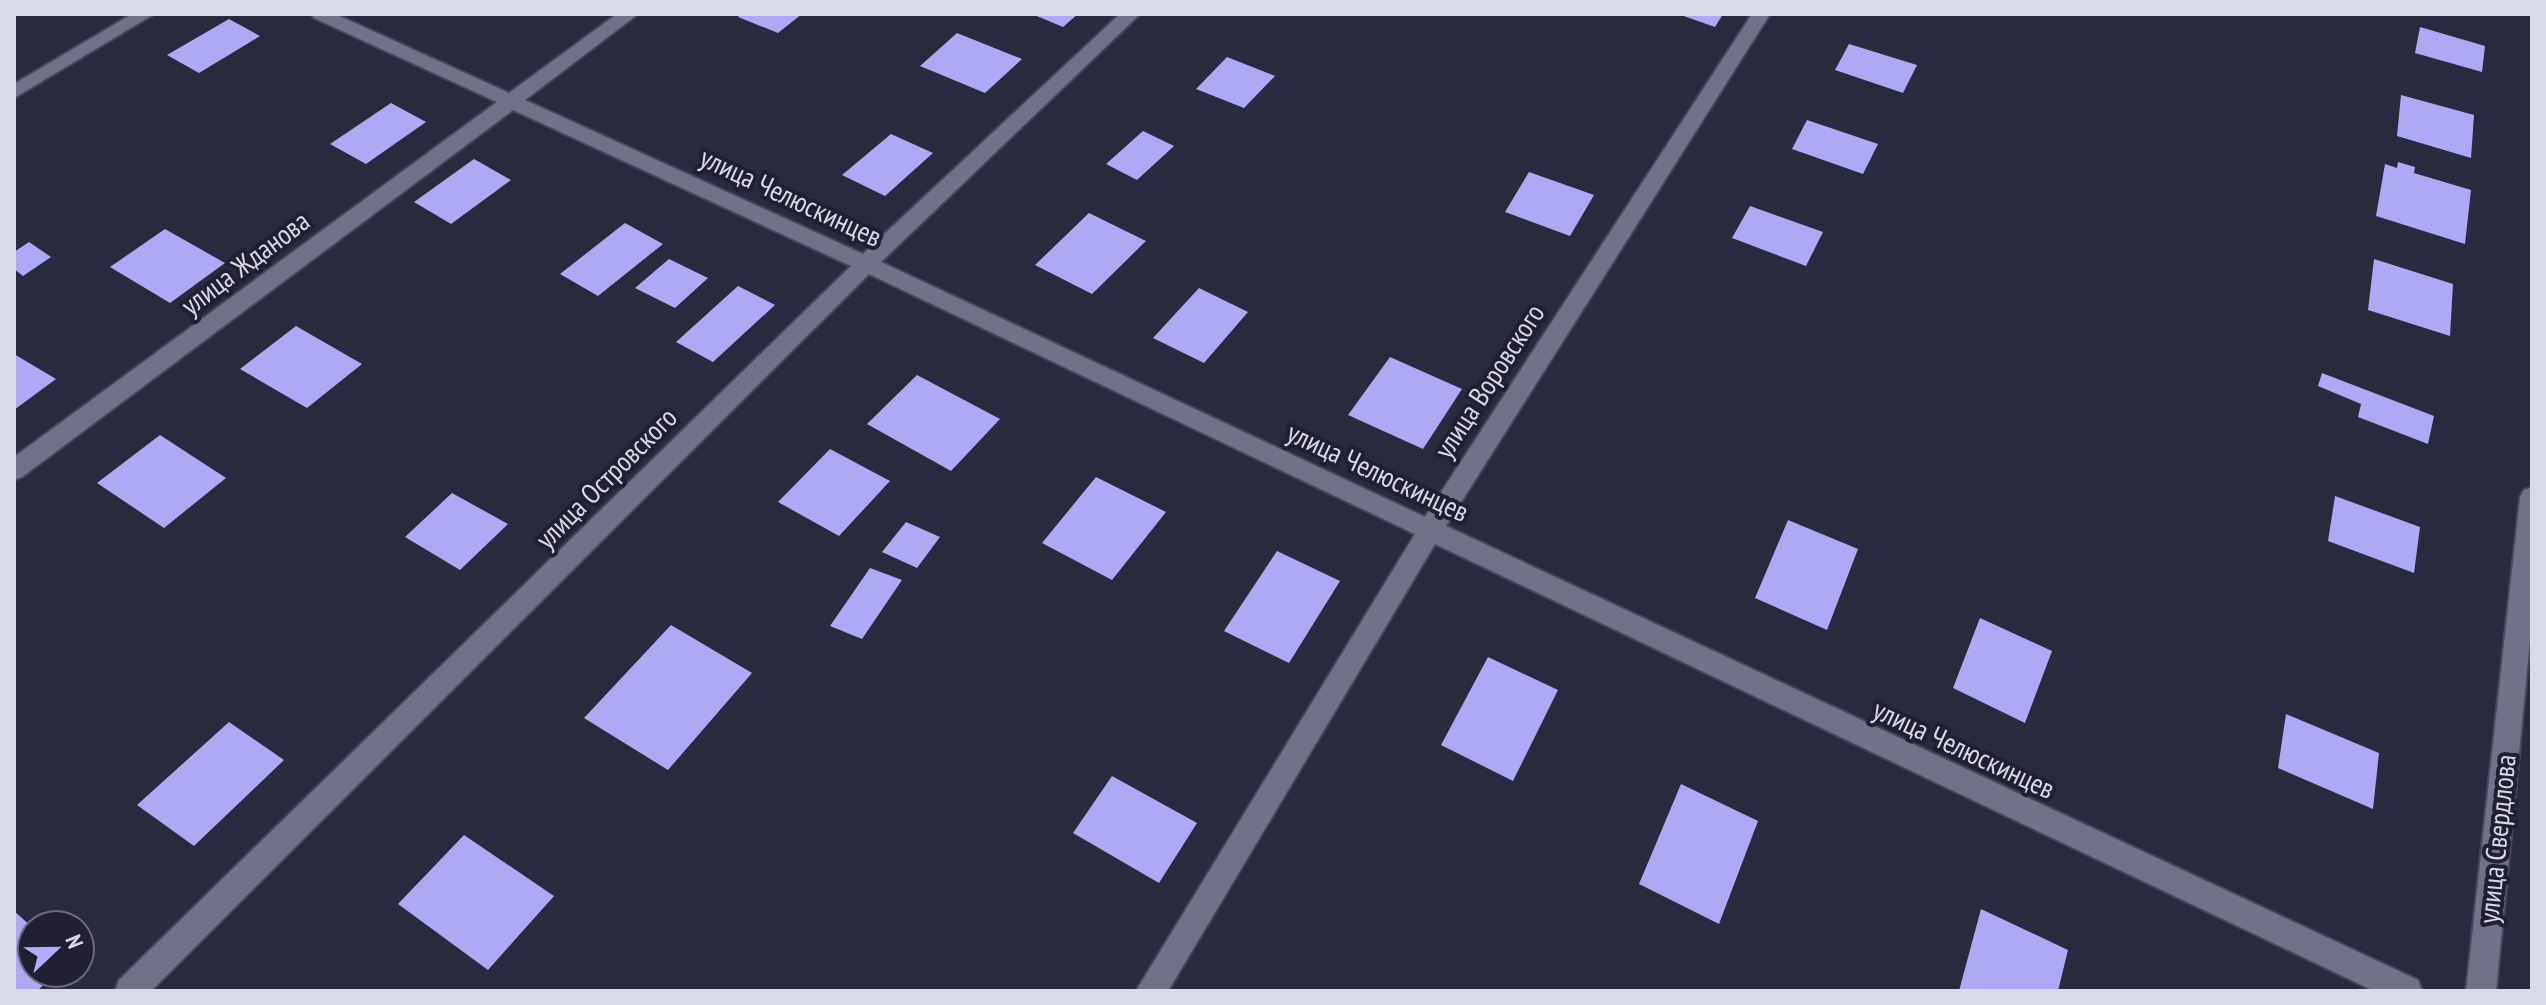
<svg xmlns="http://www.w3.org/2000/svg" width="2546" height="1005" viewBox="0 0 2546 1005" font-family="'PT Sans Narrow',sans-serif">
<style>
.building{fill:#ada9f5}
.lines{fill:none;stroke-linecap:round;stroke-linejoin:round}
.minor-casing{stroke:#464657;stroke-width:4}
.minor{fill:#717188;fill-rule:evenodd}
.labels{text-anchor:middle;stroke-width:8;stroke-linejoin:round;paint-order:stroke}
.street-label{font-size:28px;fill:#d9dae7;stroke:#212033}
</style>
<rect width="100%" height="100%" fill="#2a2a3e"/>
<g class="building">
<polygon points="741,14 802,14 778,33 738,17"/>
<polygon points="1032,14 1078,14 1063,27"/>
<polygon points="1678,14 1723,14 1715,27"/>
<polygon points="229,19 260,36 199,73 167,55"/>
<polygon points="2420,27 2485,46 2482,72 2415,53"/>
<polygon points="957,33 1022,59 985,93 920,66"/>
<polygon points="1849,44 1917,65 1903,93 1835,70"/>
<polygon points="1227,57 1275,76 1244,108 1196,89"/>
<polygon points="2401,95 2474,115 2471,158 2397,136"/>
<polygon points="391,103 426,122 366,164 330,144"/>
<polygon points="1807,120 1878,144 1863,174 1792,149"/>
<polygon points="1143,131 1174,146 1137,180 1106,164"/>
<polygon points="891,134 933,153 885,196 842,175"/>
<polygon points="474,159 511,180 451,224 414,202"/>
<polygon points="2398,162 2415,167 2414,173 2471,190 2465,244 2376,216 2385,164 2397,168"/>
<polygon points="1529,172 1594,195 1570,236 1505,212"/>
<polygon points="1750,206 1823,232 1806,266 1732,238"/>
<polygon points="1089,213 1146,241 1092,294 1035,265"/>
<polygon points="625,223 663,244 598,296 560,274"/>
<polygon points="165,229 225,263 170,303 110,267"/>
<polygon points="29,242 51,257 23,276 14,269 14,252"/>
<polygon points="669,259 708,278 675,308 635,288"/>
<polygon points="2374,259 2453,284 2450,336 2368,310"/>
<polygon points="738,286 775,305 713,362 676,342"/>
<polygon points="1199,288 1248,312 1204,363 1153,338"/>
<polygon points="296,326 362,364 307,408 240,369"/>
<polygon points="14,354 56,379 14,410"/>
<polygon points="1390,357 1462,389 1423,449 1348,415"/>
<polygon points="2322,373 2434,416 2428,444 2358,417 2361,404 2318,386"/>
<polygon points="917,375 1000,419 951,471 867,424"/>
<polygon points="160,435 226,478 164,528 97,483"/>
<polygon points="830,449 890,481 839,536 778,502"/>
<polygon points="1096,477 1166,512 1112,580 1042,543"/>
<polygon points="452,493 508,524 460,570 405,537"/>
<polygon points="2335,496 2420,527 2414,573 2328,541"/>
<polygon points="1788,520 1858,549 1827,630 1755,598"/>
<polygon points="906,522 940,537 917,568 882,552"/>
<polygon points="1277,551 1340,581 1289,663 1224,631"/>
<polygon points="870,568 902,580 862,639 830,626"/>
<polygon points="1980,618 2052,651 2025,723 1953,688"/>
<polygon points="671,625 752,673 668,770 584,718"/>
<polygon points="1488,657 1558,690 1513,781 1441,745"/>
<polygon points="2286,714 2379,753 2373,809 2278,768"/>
<polygon points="229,722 284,760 194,846 137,805"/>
<polygon points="1112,776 1197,823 1159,883 1073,833"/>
<polygon points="1681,784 1758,821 1719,924 1639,884"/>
<polygon points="464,835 554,896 488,970 398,904"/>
<polygon points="1981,909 2068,950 2058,991 1959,991"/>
<polygon points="14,911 32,927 32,973 56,973 37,991 14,991"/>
</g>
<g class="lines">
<defs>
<g id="minor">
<polygon points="132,14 154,14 14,98 14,84"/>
<polygon points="311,14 335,14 509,93 617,14 638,14 525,100 863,254 1120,14 1140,14 881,262 1425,517 1752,14 1770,14 1446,526 2418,980 2422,991 2374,991 1435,544 1168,991 1136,991 1415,534 869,274 151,991 115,991 119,980 851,266 513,110 22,477 14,480 14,457 497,102 314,18"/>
<polygon points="2532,487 2532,620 2496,991 2466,991 2520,497 2524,490"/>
</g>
</defs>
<use href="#minor" class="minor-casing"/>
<use href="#minor" class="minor"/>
</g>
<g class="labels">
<g class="street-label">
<text transform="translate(791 197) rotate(25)" y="10">улица Челюскинцев</text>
<text transform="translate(245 263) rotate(-37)" y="10">улица Жданова</text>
<text transform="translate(1489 381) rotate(-57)" y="10">улица Воровского</text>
<text transform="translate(1378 472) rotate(25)" y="10">улица Челюскинцев</text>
<text transform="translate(606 478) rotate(-45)" y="10">улица Островского</text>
<text transform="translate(1964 749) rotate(25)" y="10">улица Челюскинцев</text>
<text transform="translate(2497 839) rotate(-84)" y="10">улица Свердлова</text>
</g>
</g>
<rect width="2546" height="1005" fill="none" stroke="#d9dae7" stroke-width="32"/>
<g transform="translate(56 949) rotate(68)"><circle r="38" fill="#212033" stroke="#6b6a7b" stroke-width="2"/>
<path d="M0-6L14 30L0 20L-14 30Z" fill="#b1adfa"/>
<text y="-12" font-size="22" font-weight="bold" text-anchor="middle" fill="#d9dae7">N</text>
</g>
</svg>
